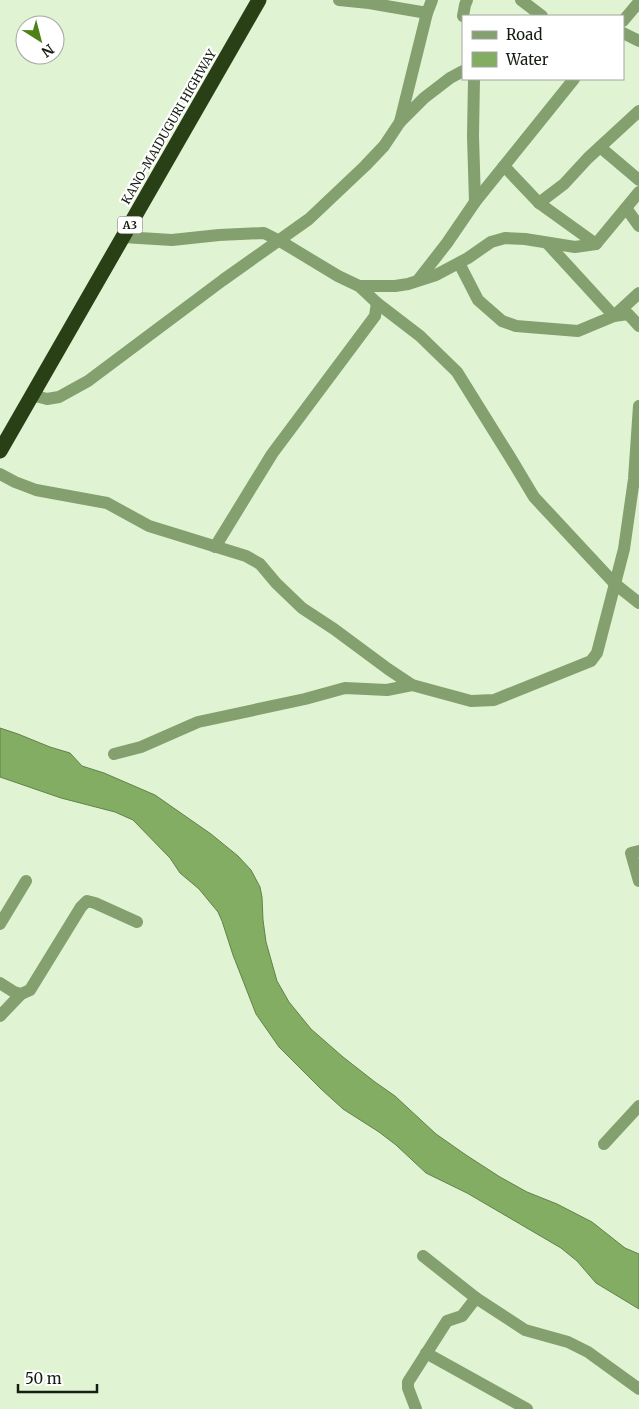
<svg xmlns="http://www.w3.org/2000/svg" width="639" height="1409" viewBox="0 0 639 1409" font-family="Merriweather,serif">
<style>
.water{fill:#82ad62;stroke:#62824a}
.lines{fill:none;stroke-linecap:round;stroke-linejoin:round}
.minor{stroke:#83a06e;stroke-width:12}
.highway{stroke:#293f16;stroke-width:15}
.labels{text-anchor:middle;stroke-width:4.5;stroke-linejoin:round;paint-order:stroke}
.shield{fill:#fff;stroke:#5c6158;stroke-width:1}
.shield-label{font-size:11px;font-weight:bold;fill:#161d11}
.street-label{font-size:12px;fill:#161d11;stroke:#fff}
</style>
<rect width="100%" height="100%" fill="#e0f4d3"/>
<polygon class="water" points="0,728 18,734 50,747 70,753 82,766 104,773 155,795 211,834 238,856 251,870 260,887 262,897 263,920 266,942 277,981 289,1002 311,1029 343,1057 375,1082 395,1096 436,1134 466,1155 500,1177 527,1192 557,1204 592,1222 625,1248 639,1254 639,1309 596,1283 577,1261 561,1248 467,1193 426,1173 396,1145 379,1132 343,1109 321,1089 279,1047 256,1014 233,955 222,921 218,912 199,889 180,873 170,858 133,820 115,812 61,798 0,777"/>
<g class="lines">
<g class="minor">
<polyline points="339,0 369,3 427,13"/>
<polyline points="521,0 542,16"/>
<polyline points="463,16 465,5 467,0"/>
<polyline points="623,21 639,2"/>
<polyline points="623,33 639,41"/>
<polyline points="474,79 473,136 475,202"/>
<polyline points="400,122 427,13 432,0"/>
<polyline points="600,147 639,180"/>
<polyline points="504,166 539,203 596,244"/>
<polyline points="539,203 564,184 588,158 639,111"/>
<polyline points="626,208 639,226"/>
<polyline points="123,237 172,240 219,235 264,233 280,241 338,276 359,286 377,303 420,336 457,372 510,457 534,497 615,584 639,603"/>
<polyline points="459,263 478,300 502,321 516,326 578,331 614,316 547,243"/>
<polyline points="419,279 447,243 475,202 574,79"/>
<polyline points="359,286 395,286 408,284 436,275 468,258 491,242 505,238 525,239 575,247 596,244 639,192"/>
<polyline points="639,293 614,316 628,314 639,326"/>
<polyline points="32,395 47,399 59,397 88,381 223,280 309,219 365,166 384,146 400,122 424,98 450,78 463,71"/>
<polyline points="0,474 15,482 36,490 107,503 149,526 246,556 260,564 276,583 302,608 334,629 388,669 412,685 471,701 494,700 591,661 597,653 624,549 634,479 639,406"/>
<polyline points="215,547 272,454 375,316 377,303"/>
<polyline points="114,754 141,747 198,722 305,699 345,688 387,690 412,685"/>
<polyline points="639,851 631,853 639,881"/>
<polyline points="0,924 26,881"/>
<polyline points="0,983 14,992 21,994 30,990 81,907 87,901 95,903 137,922"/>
<polyline points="0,1016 21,994"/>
<polyline points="604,1144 639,1106"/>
<polyline points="423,1256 476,1298 525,1330 568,1342 588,1352 639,1389"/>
<polyline points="426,1353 527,1409"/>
<polyline points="416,1409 408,1388 408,1382 447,1321 462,1316 476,1298"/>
</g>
<polyline class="highway" points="0,451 259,0"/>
</g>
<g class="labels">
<rect class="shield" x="117.5" y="216.5" width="25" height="17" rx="4"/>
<g class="shield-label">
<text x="130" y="229">A3</text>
</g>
<g class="street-label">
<text transform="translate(169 127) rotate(-60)" y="4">KANO-MAIDUGURI HIGHWAY</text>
</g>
</g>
<rect x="462" y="15" width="162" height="65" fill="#ffffff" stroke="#a2a5a0"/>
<rect x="472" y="31" width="25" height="8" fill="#83a06e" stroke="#a2a5a0"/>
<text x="506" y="40" font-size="15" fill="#161d11">Road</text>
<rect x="472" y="52" width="25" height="15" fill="#82ad62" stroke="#a2a5a0"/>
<text x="506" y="65" font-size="15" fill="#161d11">Water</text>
<g transform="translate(40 40) rotate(144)"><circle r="24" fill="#ffffff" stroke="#a2a5a0"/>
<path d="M0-4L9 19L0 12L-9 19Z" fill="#4e8218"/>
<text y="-8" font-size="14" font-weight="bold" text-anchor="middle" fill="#161d11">N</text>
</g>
<path d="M18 1384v8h79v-8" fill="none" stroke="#161d11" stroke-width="2.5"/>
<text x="25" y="1384" font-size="15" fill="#161d11" stroke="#ffffff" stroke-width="4" paint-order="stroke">50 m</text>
</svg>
